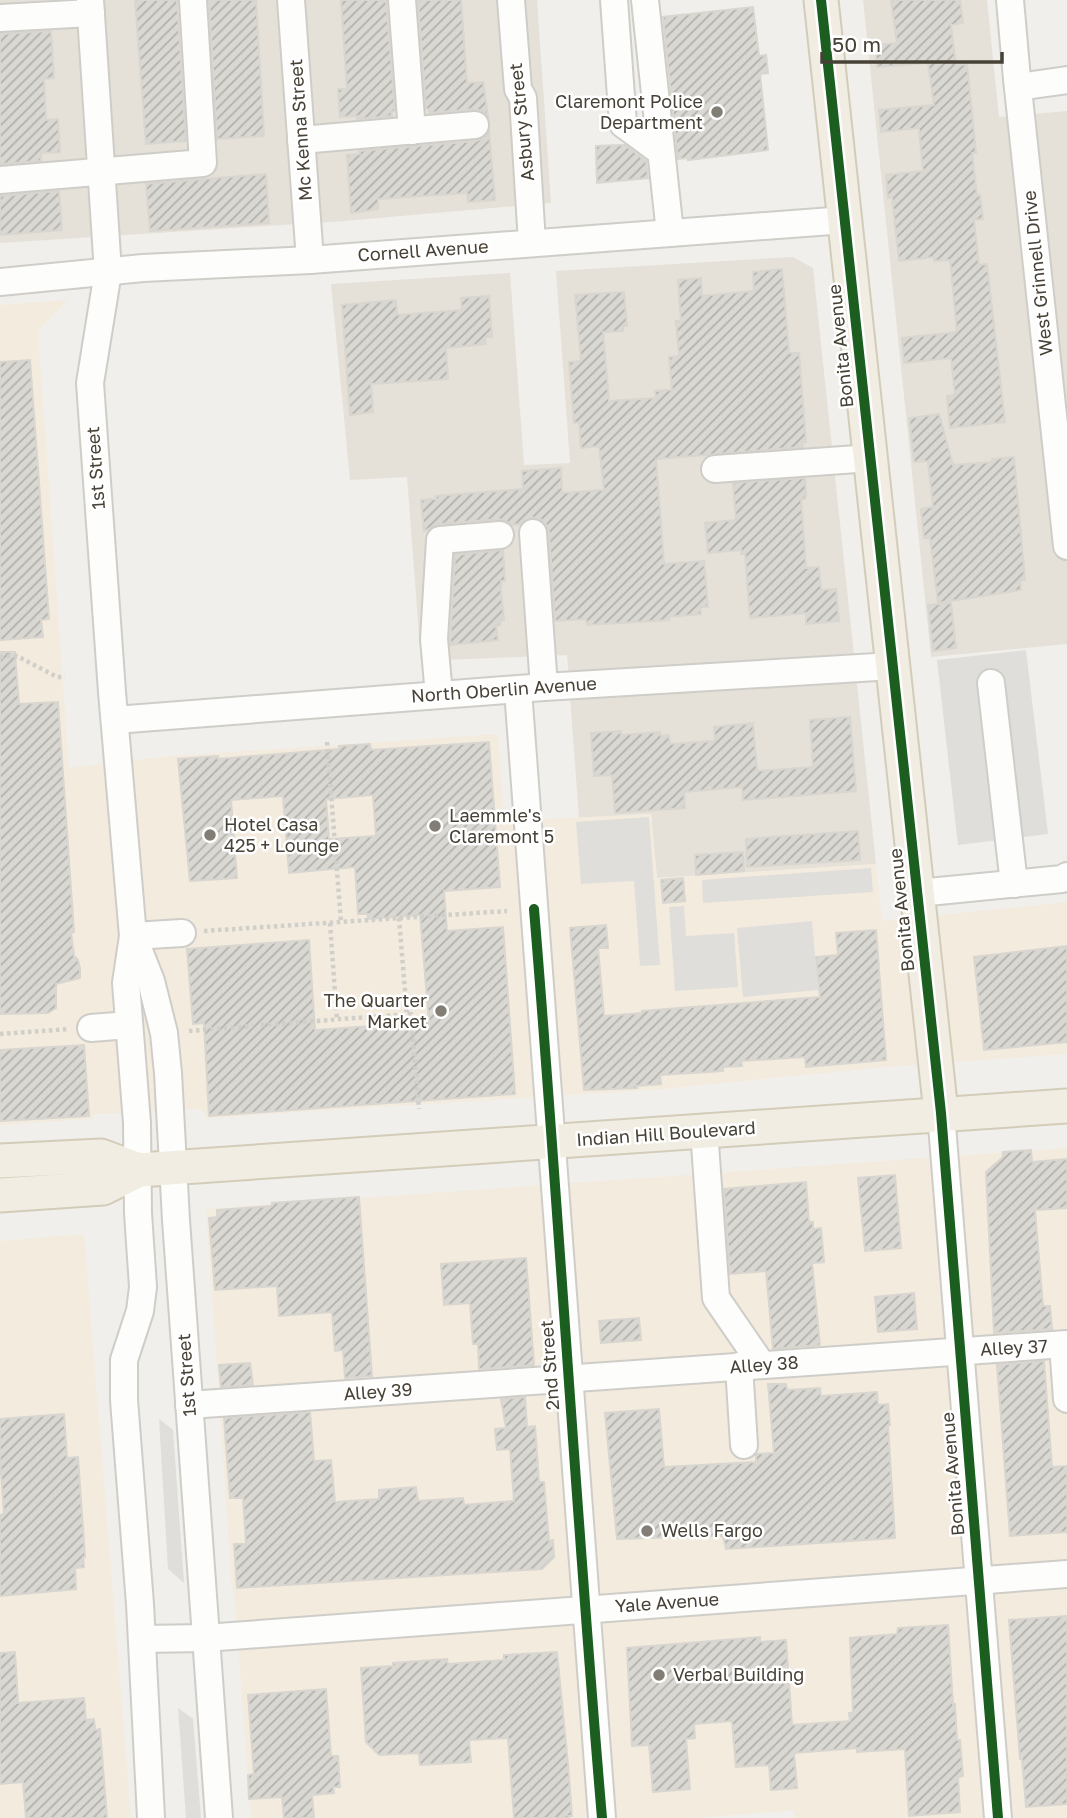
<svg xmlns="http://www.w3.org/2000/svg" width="1067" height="1818" viewBox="0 0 1067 1818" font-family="'Golos Text',sans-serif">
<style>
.residential{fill:#e5e1d8}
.commercial{fill:#f3ebde}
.parking{fill:#e0deda}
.building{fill:url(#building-hatch);stroke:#d9d6d0;stroke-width:2;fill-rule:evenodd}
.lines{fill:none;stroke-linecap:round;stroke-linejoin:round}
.minor-casing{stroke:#cfcdc8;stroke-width:30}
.major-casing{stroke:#d3ccb8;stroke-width:37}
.path{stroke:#d1cfca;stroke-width:4.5;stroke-dasharray:3.5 3.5;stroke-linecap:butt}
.minor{stroke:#fdfdfc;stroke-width:26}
.major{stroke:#f1ede3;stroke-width:33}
.cycleway-casing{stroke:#fff;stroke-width:15}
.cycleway{stroke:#1b5e20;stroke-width:10}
.poi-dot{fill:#827e75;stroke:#fff;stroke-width:2.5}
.labels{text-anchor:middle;stroke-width:5;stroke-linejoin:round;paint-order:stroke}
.poi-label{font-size:18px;fill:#474136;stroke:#fff;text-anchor:start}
.street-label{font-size:18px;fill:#474136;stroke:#fff}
</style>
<defs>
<pattern id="building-hatch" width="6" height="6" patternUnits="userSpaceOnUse" patternTransform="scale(1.75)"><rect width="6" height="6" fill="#dad8d3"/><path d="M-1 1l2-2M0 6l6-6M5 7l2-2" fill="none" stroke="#b3b1ac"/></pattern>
</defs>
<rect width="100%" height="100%" fill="#f1efeb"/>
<g class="residential">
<polygon points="0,0 537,0 551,203 344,221 0,243"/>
<polygon points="863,0 987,0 999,117 1067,111 1067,644 931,657"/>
<polygon points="793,257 813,268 876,864 657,878 651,814 579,818 567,655 421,661 407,477 350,480 331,284 510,273 524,465 570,463 556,271"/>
</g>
<g class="commercial">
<polygon points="68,300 38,331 69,768 172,756 498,734 504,821 651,814 657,878 876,864 882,921 1067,902 1067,1054 886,1067 664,1089 207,1118 202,1109 94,1114 93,1119 0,1125 0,305"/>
<polygon points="1067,1148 1067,1818 795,1818 794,1810 698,1818 251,1818 234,1591 232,1590 206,1209"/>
<polygon points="84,1234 131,1818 0,1818 0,1241"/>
</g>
<g class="parking">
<polygon points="1026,650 1048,834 958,845 937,660"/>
<polygon points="649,817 660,965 640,966 634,881 581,884 576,822"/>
<polygon points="871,868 873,892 703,903 702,880"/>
<polygon points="684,906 686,936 734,933 738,987 675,991 669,907"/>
<polygon points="812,921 818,990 743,997 737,928"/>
<polygon points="159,1419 173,1430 184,1583 168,1569"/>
<polygon points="178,1708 193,1719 201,1818 186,1818"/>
</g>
<g class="building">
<polygon points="135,0 177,0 186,141 146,144"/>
<polygon points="209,0 256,0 264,136 217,139"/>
<polygon points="341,0 386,0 395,111 391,112 392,116 357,119 357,116 340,117 338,89 347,89"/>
<polygon points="418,0 461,0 467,83 483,82 488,116 482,111 474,109 429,113 429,109 426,109"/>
<polygon points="891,0 960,0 963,23 951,25 956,66 967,64 976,153 972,153 977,196 980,195 983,219 974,220 979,265 987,264 1005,422 950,428 947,396 955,395 951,358 904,363 902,338 957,332 950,260 934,261 934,257 899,261 892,197 888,198 886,175 923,171 919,128 881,132 879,110 934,105 928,63 877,67 875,45 897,43"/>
<polygon points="753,7 759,56 766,55 768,73 760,74 768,150 688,160 688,158 678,159 663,17"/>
<polygon points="51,31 54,78 44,79 46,120 58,119 60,152 41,153 41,161 0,164 0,34"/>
<polygon points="489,132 495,200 468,202 467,193 378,199 378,209 351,213 347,155 360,154 359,151 476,141 483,138"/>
<polygon points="625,145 646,161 648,178 597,183 596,146"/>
<polygon points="266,174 269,223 150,231 146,184"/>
<polygon points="59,191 62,230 0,235 0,196"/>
<polygon points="782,269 789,353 799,353 806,442 802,442 803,447 656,459 664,564 704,561 708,607 700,607 701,614 668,617 669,620 587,625 586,619 555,621 549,532 545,522 540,519 531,517 520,524 512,525 506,521 499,519 439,524 424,531 421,500 436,499 436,496 523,489 522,471 561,468 562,493 604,490 599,446 581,448 579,422 574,423 569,362 581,361 575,295 624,292 627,326 623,326 623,331 603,332 609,401 656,398 655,391 672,390 669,357 679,356 676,321 681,321 678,280 701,278 702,296 754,291 753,272"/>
<polygon points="489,296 492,337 485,337 486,344 446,348 448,379 371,384 373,412 350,415 342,305 396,300 397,315 462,310 461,298"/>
<polygon points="30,360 49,619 41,620 43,637 0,640 0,362"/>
<polygon points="939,414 953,465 992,462 992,459 1014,457 1025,580 1020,580 1021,590 938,603 930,538 924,538 921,509 933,507 928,461 914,462 909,418"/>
<polygon points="805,478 806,495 805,499 801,499 806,568 819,567 821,590 836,589 839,621 806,624 806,613 750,618 745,554 741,554 741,550 708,553 705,523 736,520 733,483"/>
<polygon points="503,550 505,581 501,581 501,591 504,620 500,621 500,625 496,626 498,640 450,645 455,555"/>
<polygon points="951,603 956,648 933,651 928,605"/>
<polygon points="0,652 15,652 19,704 58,702 74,932 71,933 74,956 78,960 80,968 80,978 56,984 56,1008 48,1013 0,1014"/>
<polygon points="850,717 856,791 743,800 742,787 684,792 685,808 615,813 612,775 594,776 591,733 621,731 621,735 660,732 661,736 669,735 670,744 715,741 714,727 753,723 757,771 813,767 810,720"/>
<path d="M489,742l11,145 -56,4 3,40 56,-4 12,167 -306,22 -5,-93 -11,1 -6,-75 122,-9 6,90 114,-8 -9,-107 -52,4v-5h-10l-3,-47 -66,6 -6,-77 -52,4 6,78 -47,3 -12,-122 40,-3v3l121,-10v-3l31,-2 1,6zM373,795l3,41 -47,3 -3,-40z"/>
<polygon points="858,831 860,860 747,867 746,839"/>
<polygon points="743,852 744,871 696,875 695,855"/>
<polygon points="683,878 685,901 663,903 661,880"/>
<polygon points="606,925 608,948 598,948 604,1016 642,1013 642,1011 820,997 816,957 838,955 836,933 876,930 886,1060 806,1067 805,1057 741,1061 742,1066 723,1067 723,1071 660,1075 661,1084 636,1086 637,1088 584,1090 570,928"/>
<polygon points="1067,946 1067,1042 984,1050 974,957"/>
<polygon points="84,1045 89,1116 0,1121 0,1050"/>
<polygon points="1031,1150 1032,1162 1067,1159 1067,1208 1035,1210 1043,1306 1050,1306 1052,1329 994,1333 986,1172 1003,1157 1003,1152"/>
<polygon points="895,1175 901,1248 865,1251 858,1178"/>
<polygon points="806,1182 809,1222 813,1222 813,1229 821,1228 824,1262 812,1263 820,1345 773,1349 766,1271 730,1274 724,1189"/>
<polygon points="359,1197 372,1376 345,1378 343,1350 335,1351 332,1312 279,1316 277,1286 215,1290 209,1218 217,1217 217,1210 272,1206 272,1203"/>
<polygon points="526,1258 534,1365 479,1369 478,1344 473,1344 470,1303 444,1305 441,1264"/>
<polygon points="914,1293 917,1329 878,1332 875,1297"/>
<polygon points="639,1318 641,1340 601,1343 599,1321"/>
<polygon points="1044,1361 1052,1467 1067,1466 1067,1532 1010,1536 997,1365"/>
<polygon points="250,1363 253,1385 221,1387 219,1365"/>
<polygon points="768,1384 786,1384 787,1390 820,1388 821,1396 877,1392 878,1405 888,1404 890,1425 888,1425 895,1538 726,1549 723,1536 617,1539 605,1413 659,1409 664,1467 756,1462 756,1454 774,1453"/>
<polygon points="525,1397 527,1427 535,1426 539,1482 544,1482 549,1541 553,1540 554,1557 542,1569 237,1588 234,1544 246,1544 243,1498 230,1498 224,1418 310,1412 314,1461 331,1460 335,1502 379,1499 379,1490 416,1487 418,1501 463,1498 464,1505 514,1501 510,1449 497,1450 495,1429 506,1428 501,1399"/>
<polygon points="64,1414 67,1458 78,1457 85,1557 83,1557 84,1567 75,1568 76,1589 0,1596 0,1515 4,1514 0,1458 0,1419"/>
<polygon points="1067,1616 1067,1804 1026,1807 1022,1759 1020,1759 1009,1620"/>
<polygon points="948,1625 953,1704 955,1704 957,1740 960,1740 963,1776 958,1777 960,1812 909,1816 905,1749 857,1752 857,1748 794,1753 797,1788 771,1790 769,1765 736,1767 732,1721 694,1724 695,1738 686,1739 690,1789 653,1792 649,1745 632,1746 627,1648 760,1637 760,1642 786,1640 792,1725 850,1721 849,1713 853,1713 850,1638 897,1634 898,1628"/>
<polygon points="15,1652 18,1703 84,1698 86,1720 94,1719 95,1730 100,1729 107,1818 26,1818 23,1782 0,1784 0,1653"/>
<polygon points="557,1652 568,1764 572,1816 568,1816 569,1818 514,1818 508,1738 469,1740 471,1762 420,1765 419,1753 379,1755 366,1742 361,1668 393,1666 393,1663 447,1659 448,1664 504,1660 504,1655"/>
<polygon points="326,1689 331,1756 338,1756 340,1787 333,1787 334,1793 312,1795 314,1818 284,1818 282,1797 249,1799 248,1775 254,1774 248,1695"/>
</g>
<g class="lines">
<defs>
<g id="minor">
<polyline points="90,0 108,272 90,383 112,692 133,936 126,983 137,1123 138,1213 143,1287 140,1311 124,1360 124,1400 140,1604 151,1818"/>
<polyline points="291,0 310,260"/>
<polyline points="402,0 412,131"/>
<polyline points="511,0 518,89 523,98 532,243"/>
<polyline points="614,0 623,124 661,152"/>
<polyline points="645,0 670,233"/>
<polyline points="1010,0 1017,79 1067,546"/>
<polyline points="0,18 91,13"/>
<polyline points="1018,87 1067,80"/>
<polyline points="301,140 475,125"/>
<polyline points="0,180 203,163 193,0"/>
<polyline points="0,282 143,268 310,260 845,220"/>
<polyline points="715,469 871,458"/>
<polyline points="533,533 544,687"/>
<polyline points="991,683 1014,884"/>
<polyline points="518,690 602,1818"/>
<polyline points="439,695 434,639 440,540 500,535"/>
<polyline points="115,720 544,687 893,666"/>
<polyline points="918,893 1062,879 1067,876"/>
<polyline points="133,936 182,933"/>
<polyline points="134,938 151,981 164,1033 168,1073 176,1220 219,1818"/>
<polyline points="91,1028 129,1025"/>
<polyline points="941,1113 998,1818"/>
<polyline points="704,1130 716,1298 762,1365"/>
<polyline points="1063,1345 1067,1399"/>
<polyline points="739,1366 744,1445"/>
<polyline points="189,1405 1067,1344"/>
<polyline points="142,1639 205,1638 1067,1574"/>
</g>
<g id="major">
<polyline points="821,0 941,1113"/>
<polyline points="0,1161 101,1156 139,1170"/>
<polyline points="0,1195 103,1188 139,1170 1067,1106"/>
</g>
</defs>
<use href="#minor" class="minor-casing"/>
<use href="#major" class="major-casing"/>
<g class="path">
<polyline points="0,657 17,656 57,677 65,677"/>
<polyline points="327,742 341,922"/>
<polyline points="399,918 407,1015"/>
<polyline points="330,923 337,1020"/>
<polyline points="204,931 507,911"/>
<polyline points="261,1025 411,1014 419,1109"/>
<polyline points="189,1031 253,1026"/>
<polyline points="0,1034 69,1029"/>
</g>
<use href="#minor" class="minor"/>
<use href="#major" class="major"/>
<defs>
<g id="cycleway">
<polyline points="821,0 941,1113 998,1818"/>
<path d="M534,909c25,303 42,606 68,909"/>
</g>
</defs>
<use href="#cycleway" class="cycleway-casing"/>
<use href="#cycleway" class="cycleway"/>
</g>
<g class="poi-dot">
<circle cx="717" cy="112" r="7"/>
<circle cx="435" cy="826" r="7"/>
<circle cx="210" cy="835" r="7"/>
<circle cx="441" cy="1011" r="7"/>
<circle cx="647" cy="1531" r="7"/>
<circle cx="659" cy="1675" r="7"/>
</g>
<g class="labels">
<g class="poi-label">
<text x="703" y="108" text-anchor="end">Claremont Police<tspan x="703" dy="21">Department</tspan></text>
<text x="449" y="822">Laemmle's<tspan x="449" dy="21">Claremont 5</tspan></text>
<text x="224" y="831">Hotel Casa<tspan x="224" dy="21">425 + Lounge</tspan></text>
<text x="427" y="1007" text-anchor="end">The Quarter<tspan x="427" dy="21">Market</tspan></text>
<text x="661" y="1537">Wells Fargo</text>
<text x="673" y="1681">Verbal Building</text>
</g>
<g class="street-label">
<text transform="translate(522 122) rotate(-96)" y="6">Asbury Street</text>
<text transform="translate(301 130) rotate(-94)" y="6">Mc Kenna Street</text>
<text transform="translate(423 251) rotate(-4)" y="6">Cornell Avenue</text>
<text transform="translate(1038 273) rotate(-96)" y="6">West Grinnell Drive</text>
<text transform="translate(841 346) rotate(-96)" y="6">Bonita Avenue</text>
<text transform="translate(96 468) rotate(-94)" y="6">1st Street</text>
<text transform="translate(504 690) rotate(-4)" y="6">North Oberlin Avenue</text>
<text transform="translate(902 910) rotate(-96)" y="6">Bonita Avenue</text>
<text transform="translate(666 1134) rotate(-4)" y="6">Indian Hill Boulevard</text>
<text transform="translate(1014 1348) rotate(-3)" y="6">Alley 37</text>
<text transform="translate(550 1365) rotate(-94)" y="6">2nd Street</text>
<text transform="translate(764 1365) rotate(-4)" y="6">Alley 38</text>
<text transform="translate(187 1375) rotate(-94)" y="6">1st Street</text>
<text transform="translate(378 1392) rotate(-4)" y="6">Alley 39</text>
<text transform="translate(953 1474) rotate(-95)" y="6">Bonita Avenue</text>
<text transform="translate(667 1603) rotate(-4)" y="6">Yale Avenue</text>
</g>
</g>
<path d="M822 52v10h180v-10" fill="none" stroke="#474136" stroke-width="3.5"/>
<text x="832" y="52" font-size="21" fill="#474136" stroke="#ffffff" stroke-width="5" paint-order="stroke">50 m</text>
</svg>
